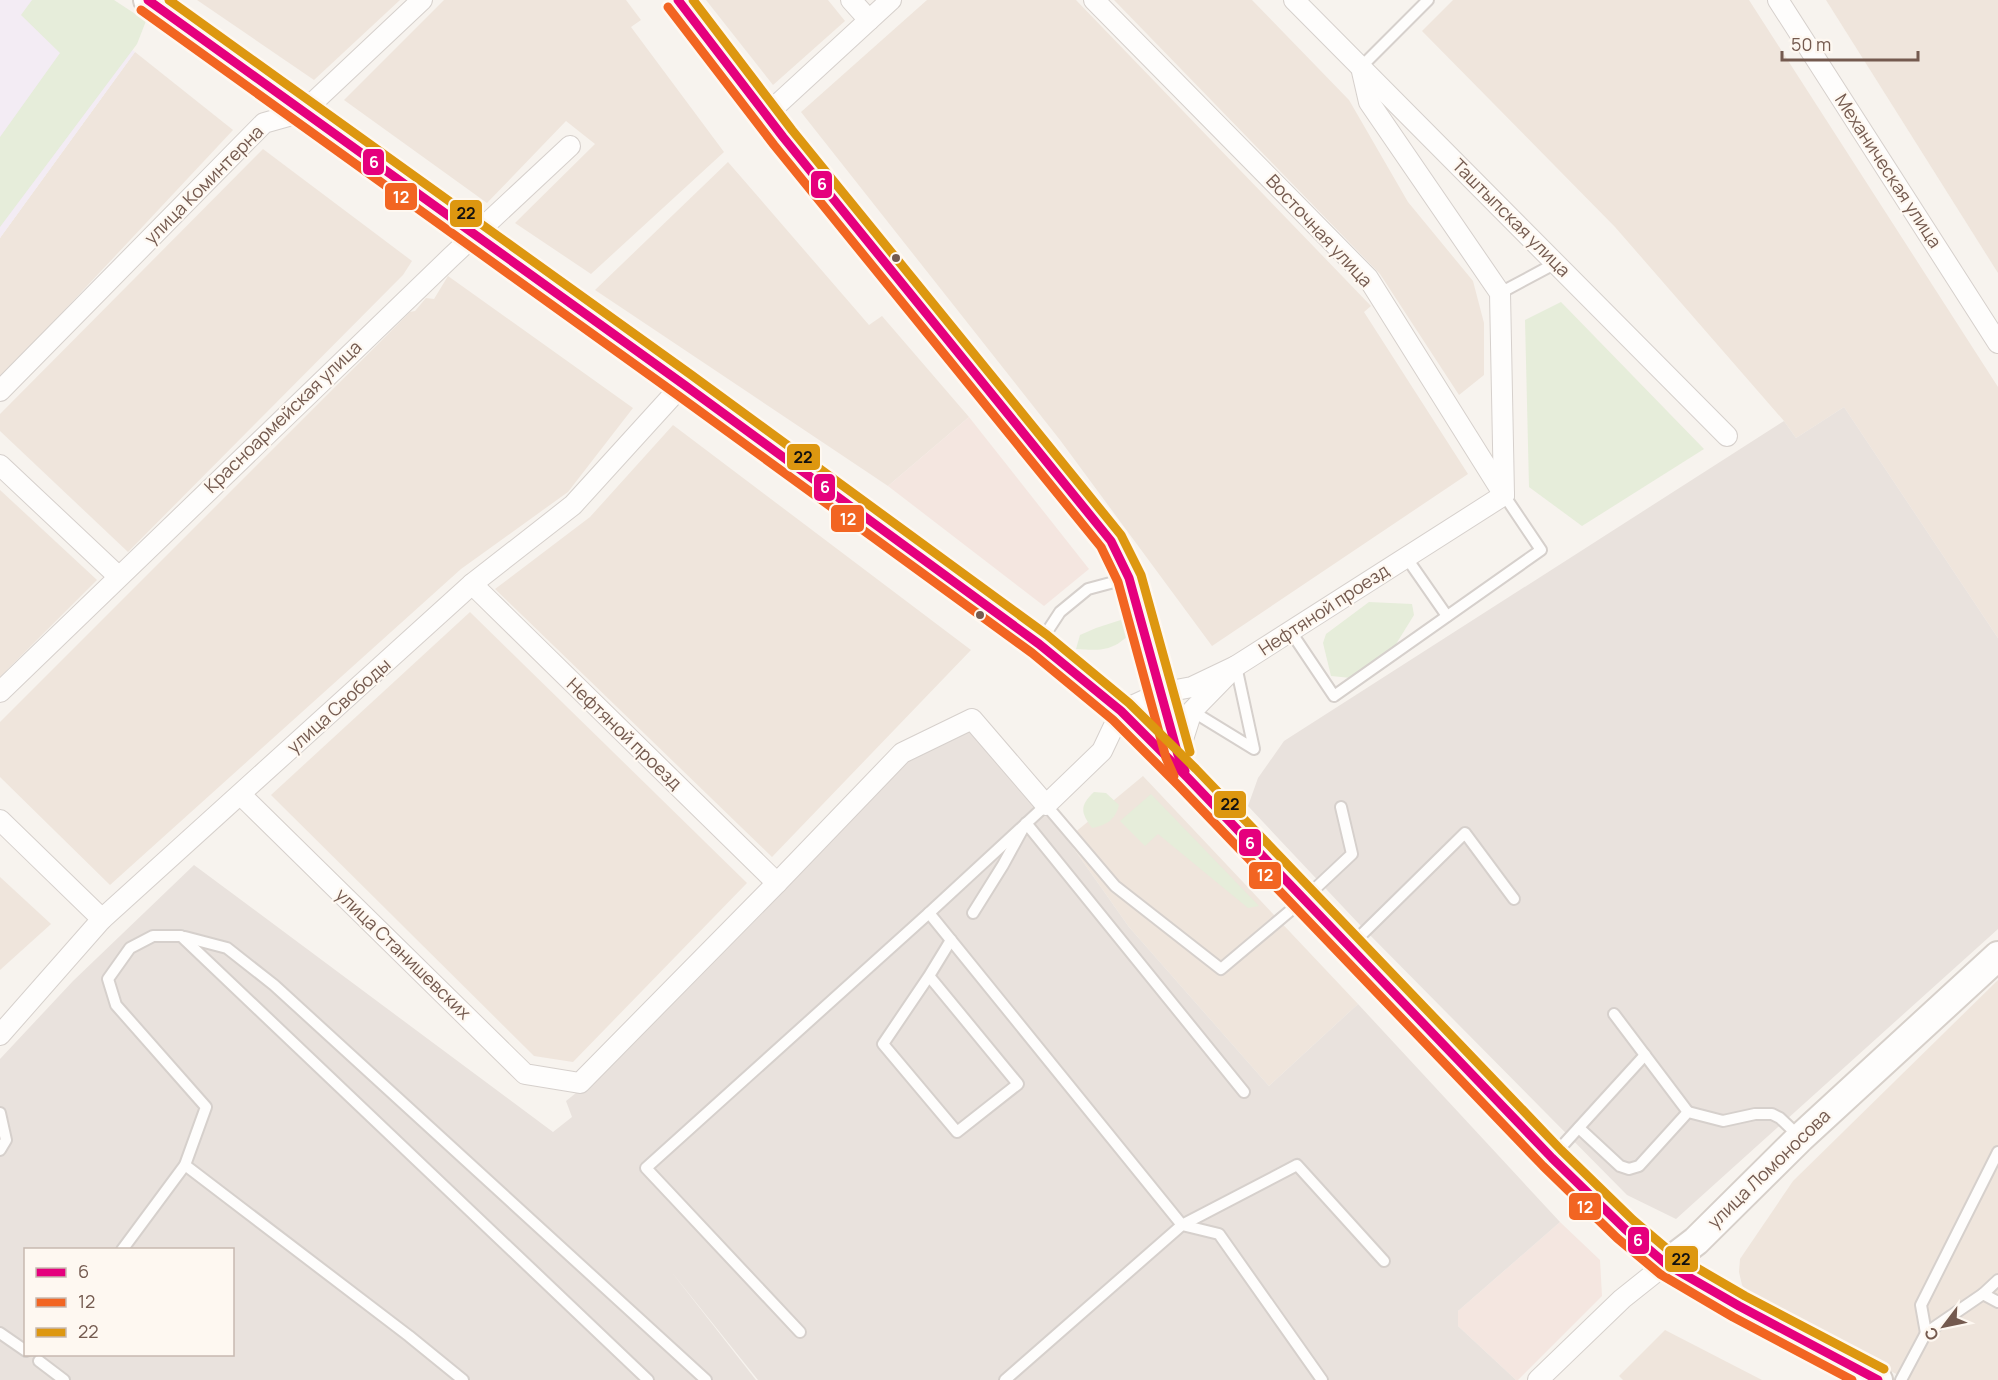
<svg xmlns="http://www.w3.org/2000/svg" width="1998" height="1380" viewBox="0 0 1998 1380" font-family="Manrope,sans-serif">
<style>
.residential{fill:#efe5dc}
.commercial{fill:#f4e6e0}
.industrial{fill:#e9e2dd;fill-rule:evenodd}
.education{fill:#f3ecf4}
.green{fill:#e6edda}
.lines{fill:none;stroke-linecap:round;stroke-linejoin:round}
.lane-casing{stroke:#d6d0cc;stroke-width:14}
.street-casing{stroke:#d6d0cc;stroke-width:22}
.secondary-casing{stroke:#d7d0ca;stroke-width:32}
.lane{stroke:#fefdfc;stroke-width:10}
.street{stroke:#fefdfc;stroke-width:20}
.secondary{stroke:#fefdfc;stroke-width:28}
.bus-1-casing{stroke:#fef8f1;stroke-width:14}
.bus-2-casing{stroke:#fef8f1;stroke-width:14}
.bus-3-casing{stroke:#fef8f1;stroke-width:14}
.bus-1{stroke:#e5007d;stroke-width:9}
.bus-2{stroke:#f26522;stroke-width:9}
.bus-3{stroke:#dd9710;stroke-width:9}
.bus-dot{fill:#745a4f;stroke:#fef8f1;stroke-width:2}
.labels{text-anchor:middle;stroke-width:4.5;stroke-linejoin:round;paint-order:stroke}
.street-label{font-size:18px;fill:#745a4f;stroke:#fef8f1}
.line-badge{stroke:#fef8f1;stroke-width:2}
.badge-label{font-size:16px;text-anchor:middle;font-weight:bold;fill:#fff}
.pale-badge-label{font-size:16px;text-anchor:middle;font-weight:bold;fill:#111}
</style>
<rect width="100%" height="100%" fill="#f7f3ee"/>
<g class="residential">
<polygon points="197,0 400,0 314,80"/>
<polygon points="444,0 626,0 641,20 631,27 724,152 591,274 515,223 595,144 566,121 487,203 344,100"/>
<polygon points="706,0 828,0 845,21 773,85"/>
<polygon points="927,0 1076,0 1371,306 1364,312 1468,474 1212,646 1060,440 801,112"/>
<polygon points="1114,0 1252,0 1349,100 1408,202 1473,281 1484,323 1484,375 1459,395 1380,274"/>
<polygon points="1453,0 1749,0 1998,387 1998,638 1844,407 1796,438 1784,421 1615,227 1422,31"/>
<polygon points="1826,0 1998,0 1998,273"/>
<polygon points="135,52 233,130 0,379 0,238"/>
<polygon points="263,149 412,261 403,275 128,552 0,431 0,414"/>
<polygon points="728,162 869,325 882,316 969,417 888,486 595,290"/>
<polygon points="448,276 633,408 568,492 461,569 110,885 0,777 0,722 410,312 415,311 426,298 434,299"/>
<polygon points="673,425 971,650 772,857 495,589 590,517"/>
<polygon points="0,490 97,580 0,677"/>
<polygon points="470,612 747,883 573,1062 534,1056 271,795"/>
<polygon points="1143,776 1358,1004 1269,1086 1129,927 1067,839"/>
<polygon points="0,877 51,924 0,970"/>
<polygon points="1998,980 1998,1380 1908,1380 1752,1300 1742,1285 1739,1272 1740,1259 1793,1181"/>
<polygon points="1665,1330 1762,1380 1623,1380 1619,1376"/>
</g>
<g class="commercial">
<polygon points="969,417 1089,569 1044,606 888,486"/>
<polygon points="1560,1222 1600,1260 1602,1296 1518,1380 1516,1380 1458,1326 1458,1311"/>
</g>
<g class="industrial">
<polygon points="1844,407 1998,638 1998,929 1676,1219 1627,1195 1360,925 1248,806 1258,778 1284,741 1784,421 1796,438"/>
<path d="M969,726l98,113 62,88 140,159 89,-82 202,218 -102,89v15l58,54h-758l-88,-110 86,110h-756v-321l73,-78 121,-116 359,267 19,-15 -6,-16 50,-40 290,-303zM26,1250h206v104h-206z"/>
</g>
<polygon class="education" points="0,0 61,0 135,52 0,238"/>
<g class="green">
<polygon points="32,0 114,0 146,21 137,44 0,227 0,137 60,53 21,15"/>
<polygon points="1561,302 1704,449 1582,526 1529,487 1525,320"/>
<polygon points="1369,602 1412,604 1414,615 1388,657 1351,678 1331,676 1323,643 1326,634"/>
<path d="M1130,617l2,14c-17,20 -31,20 -56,18l4,-14 16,-7z"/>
<path d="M1094,792l12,1 13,12c-4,15 -12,20 -27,23 -11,-15 -13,-22 2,-36z"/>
<polygon points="1151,794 1259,906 1248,908 1158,834 1145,846 1120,821"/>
</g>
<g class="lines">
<defs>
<g id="lane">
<polyline points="1361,67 1428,0"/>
<polyline points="1500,293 1556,263"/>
<polyline points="1406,557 1447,616"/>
<polyline points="1291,632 1334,696 1541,550 1504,495"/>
<polyline points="1039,644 1060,612 1088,589 1129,578"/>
<polyline points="1192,711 1254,749 1236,666"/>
<polyline points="1341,807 1352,854 1303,900 1221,969 1115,886 1046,805 929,913 1182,1225 1297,1165 1384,1261"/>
<polyline points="973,913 1003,865 1026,823 1244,1092"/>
<polyline points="185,937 227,948 274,985 706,1380"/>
<polyline points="1349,947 1465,833 1514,899"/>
<polyline points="929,976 883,1044 957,1132 1018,1084 929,976 951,940"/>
<polyline points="1614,1014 1688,1112"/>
<polyline points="0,1113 6,1140 0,1150"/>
<polyline points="1579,1128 1620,1166 1629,1169 1639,1166 1688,1112 1723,1121 1755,1114 1772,1114 1780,1118 1800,1137"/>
<polyline points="1552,1157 1645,1055"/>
<polyline points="185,1165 409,1336 463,1380"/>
<polyline points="122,1250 185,1165 206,1107 116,1005 108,979 130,948 153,936 181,936 648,1380"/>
<polyline points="1983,1294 1998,1280"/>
<polyline points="800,1332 646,1168 929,913"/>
<polyline points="0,1333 26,1351"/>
<polyline points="1926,1333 1921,1305 1998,1152"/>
<polyline points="39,1361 64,1380"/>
<polyline points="1005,1380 1182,1225 1219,1234 1322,1380"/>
<polyline points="1901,1380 1926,1333 1983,1294 1998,1302"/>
</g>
<g id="street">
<polyline points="678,0 783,137 1111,541 1129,578 1178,755 1184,769"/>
<polyline points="851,0 869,20"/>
<polyline points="1094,0 1368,278 1504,495"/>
<polyline points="1294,0 1727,436"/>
<polyline points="1778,0 1998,343"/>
<polyline points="1361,67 1369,102 1500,293 1504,495"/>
<polyline points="766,115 891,0"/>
<polyline points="0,391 264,123 303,112 422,0"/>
<polyline points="0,465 118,576"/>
<polyline points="472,584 777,883"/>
<polyline points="0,692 450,258 570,146"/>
<polyline points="1178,755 1192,711 1236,666 1504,495"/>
<polyline points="241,795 525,1074 580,1083 777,883 902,753 972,719 1046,805 1102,751 1121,711 1160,693 1192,687 1236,666"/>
<polyline points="0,820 102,919"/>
<polyline points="0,1035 102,919 472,584 573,505 683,384"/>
<polyline points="1538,1380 1622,1299 1666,1264"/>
</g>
<g id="secondary">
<polyline points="148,0 683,384 1039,644 1121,711 1187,777 1303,900 1552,1158 1625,1229 1666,1264 1739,1306 1878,1380"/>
<polyline points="1666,1264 1696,1241 1800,1138 1998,956"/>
</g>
</defs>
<use href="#lane" class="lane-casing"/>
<use href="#street" class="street-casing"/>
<use href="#secondary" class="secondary-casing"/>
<use href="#lane" class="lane"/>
<use href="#street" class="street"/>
<use href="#secondary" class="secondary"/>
<defs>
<g id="bus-1">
<polyline points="148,0 683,384 1039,644 1121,711 1187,777 1552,1158 1625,1229 1666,1264 1739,1306 1878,1380"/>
<polyline points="678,0 783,137 1111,541 1129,578 1178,755 1185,771"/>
</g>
<g id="bus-2">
<polyline points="668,7 774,145 1101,547 1118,582 1166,758 1174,776"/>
<polyline points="141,10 676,394 1032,653 1113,720 1178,785 1543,1166 1617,1238 1660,1274 1733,1317 1852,1380"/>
</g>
<g id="bus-3">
<polyline points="169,0 690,374 1047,635 1129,703 1196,769 1561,1150 1633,1220 1673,1254 1745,1296 1884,1369"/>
<polyline points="693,0 792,130 1121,535 1141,575 1190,752"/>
</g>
</defs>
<use href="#bus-1" class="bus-1-casing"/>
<use href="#bus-2" class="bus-2-casing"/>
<use href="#bus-3" class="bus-3-casing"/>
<use href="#bus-1" class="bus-1"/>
<use href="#bus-2" class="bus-2"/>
<use href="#bus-3" class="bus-3"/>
</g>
<g class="bus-dot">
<circle cx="896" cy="258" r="5"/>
<circle cx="980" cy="615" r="5"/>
</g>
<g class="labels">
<g class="street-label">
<text transform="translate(1888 171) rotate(57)" y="6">Механическая улица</text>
<text transform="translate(204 185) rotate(-45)" y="6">улица Коминтерна</text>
<text transform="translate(1511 218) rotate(45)" y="6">Таштыпская улица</text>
<text transform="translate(1319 231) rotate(47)" y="6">Восточная улица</text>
<text transform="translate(283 417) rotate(-44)" y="6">Красноармейская улица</text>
<text transform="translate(1324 610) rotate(-33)" y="6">Нефтяной проезд</text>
<text transform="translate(339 706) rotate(-42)" y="6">улица Свободы</text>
<text transform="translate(624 734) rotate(44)" y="6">Нефтяной проезд</text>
<text transform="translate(403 954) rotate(44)" y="6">улица Станишевских</text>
<text transform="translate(1769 1169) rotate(-44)" y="6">улица Ломоносова</text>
</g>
</g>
<g class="line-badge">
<rect x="362" y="148" width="23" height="28" rx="6" fill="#e5007d"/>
<rect x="810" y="170" width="23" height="29" rx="6" fill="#e5007d"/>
<rect x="384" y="182" width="34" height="29" rx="6" fill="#f26522"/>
<rect x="449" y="199" width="34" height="29" rx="6" fill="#dd9710"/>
<rect x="786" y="443" width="35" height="28" rx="6" fill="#dd9710"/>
<rect x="813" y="473" width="23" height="29" rx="6" fill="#e5007d"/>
<rect x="830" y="504" width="35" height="29" rx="6" fill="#f26522"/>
<rect x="1213" y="790" width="34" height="29" rx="6" fill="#dd9710"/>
<rect x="1238" y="828" width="24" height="29" rx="6" fill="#e5007d"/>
<rect x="1248" y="861" width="34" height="29" rx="6" fill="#f26522"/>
<rect x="1568" y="1192" width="34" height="29" rx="6" fill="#f26522"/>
<rect x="1627" y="1226" width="23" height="29" rx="6" fill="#e5007d"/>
<rect x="1664" y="1245" width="35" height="28" rx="6" fill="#dd9710"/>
</g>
<g class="badge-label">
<text x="374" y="168">6</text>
<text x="822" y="190">6</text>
<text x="401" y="203">12</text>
<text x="825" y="493">6</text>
<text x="848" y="525">12</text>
<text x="1250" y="849">6</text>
<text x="1265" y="881">12</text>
<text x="1585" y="1213">12</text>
<text x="1638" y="1246">6</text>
</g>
<g class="pale-badge-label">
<text x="466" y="219">22</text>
<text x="803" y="463">22</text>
<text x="1230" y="810">22</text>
<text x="1681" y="1265">22</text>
</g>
<rect x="24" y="1248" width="210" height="108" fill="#fef8f1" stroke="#c7b9b0" stroke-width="1.5"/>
<rect x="36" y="1268" width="30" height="9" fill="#e5007d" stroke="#c7b9b0" stroke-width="1.5"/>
<text x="78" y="1278" font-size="18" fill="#745a4f">6</text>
<rect x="36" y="1298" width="30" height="9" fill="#f26522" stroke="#c7b9b0" stroke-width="1.5"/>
<text x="78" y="1308" font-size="18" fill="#745a4f">12</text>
<rect x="36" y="1328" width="30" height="9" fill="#dd9710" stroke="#c7b9b0" stroke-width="1.5"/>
<text x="78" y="1338" font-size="18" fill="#745a4f">22</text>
<g transform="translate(1944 1326) rotate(238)" stroke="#fef8f1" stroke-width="4.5" paint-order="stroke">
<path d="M0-4.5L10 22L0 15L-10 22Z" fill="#745a4f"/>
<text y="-9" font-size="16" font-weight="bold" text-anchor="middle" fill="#745a4f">С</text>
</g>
<path d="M1782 51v9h136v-9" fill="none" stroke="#745a4f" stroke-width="3"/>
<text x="1791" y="51" font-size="18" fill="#745a4f" stroke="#fef8f1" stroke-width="4.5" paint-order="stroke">50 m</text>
</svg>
